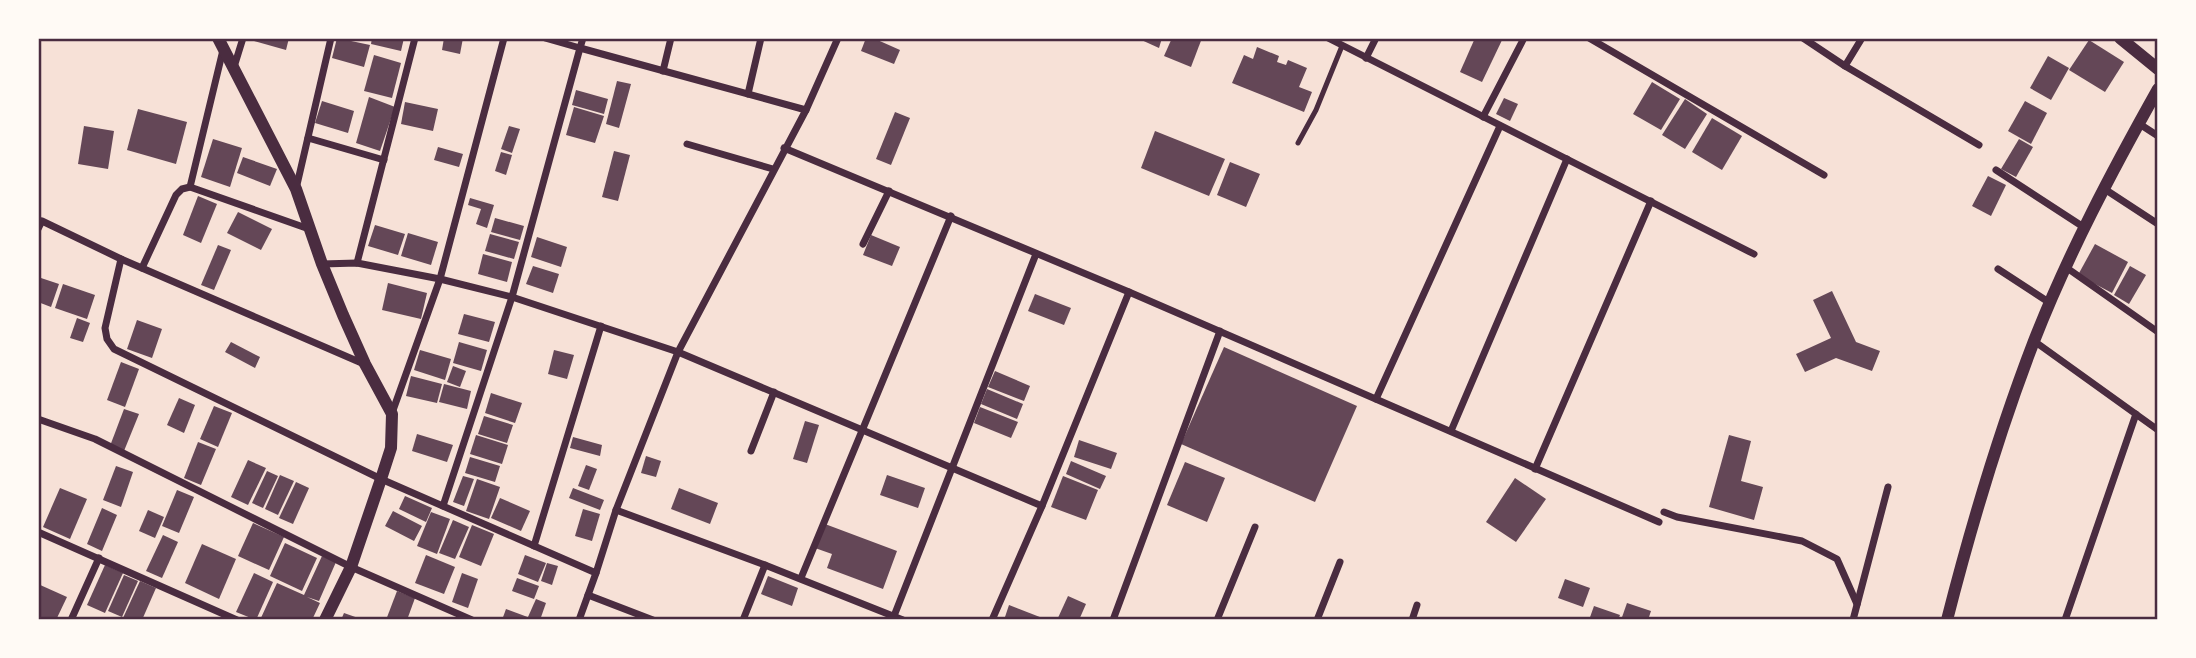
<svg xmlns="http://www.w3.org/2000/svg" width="2196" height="658" viewBox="0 0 2196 658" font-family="Roboto,sans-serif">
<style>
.building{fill:#644757}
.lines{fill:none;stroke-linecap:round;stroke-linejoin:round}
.service{stroke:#4a2c40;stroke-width:5}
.minor{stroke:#4a2c40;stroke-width:7}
.tertiary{stroke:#4a2c40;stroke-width:12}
.neatline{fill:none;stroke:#4a2c40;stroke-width:2.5}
</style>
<rect width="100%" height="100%" fill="#f7e1d7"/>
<g class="building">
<polygon points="254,38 289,38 286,50 254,41"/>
<polygon points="337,38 370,45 364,67 332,58"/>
<polygon points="372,38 404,38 401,51 371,44"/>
<polygon points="444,38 463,38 460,54 442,50"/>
<polygon points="866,38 873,38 900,50 894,64 861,51"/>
<polygon points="1137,38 1162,38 1159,48"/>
<polygon points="1172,38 1202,38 1191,67 1164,56"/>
<polygon points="1475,38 1503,38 1482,82 1460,72"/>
<polygon points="2089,40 2124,62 2105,92 2069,70"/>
<polygon points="1257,47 1279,56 1277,62 1286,65 1288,60 1307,68 1299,87 1312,92 1304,112 1232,83 1244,55 1253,59"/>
<polygon points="374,55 401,63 392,98 364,91"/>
<polygon points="2048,56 2069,68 2051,100 2030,88"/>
<polygon points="617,81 631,84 619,128 606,124"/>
<polygon points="1652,82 1680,99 1661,130 1633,114"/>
<polygon points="576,90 608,99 604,114 572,105"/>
<polygon points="369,97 395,107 380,151 356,143"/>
<polygon points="1504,98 1518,104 1510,121 1496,114"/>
<polygon points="1685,99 1707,114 1685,149 1662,135"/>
<polygon points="322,101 354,111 348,133 315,123"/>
<polygon points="2025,101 2047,113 2031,144 2008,131"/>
<polygon points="405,102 438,109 433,131 401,124"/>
<polygon points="574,107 604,116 595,143 566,135"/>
<polygon points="138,109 187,122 176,164 127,150"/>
<polygon points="895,112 910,118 891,165 876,159"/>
<polygon points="1712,118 1742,136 1722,170 1692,152"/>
<polygon points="84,126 114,131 108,169 78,164"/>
<polygon points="509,126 520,129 512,153 501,149"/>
<polygon points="1155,131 1225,159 1209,196 1141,168"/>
<polygon points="213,139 242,148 230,187 201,177"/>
<polygon points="2019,139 2033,147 2016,177 2001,169"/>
<polygon points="438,147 463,154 459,167 434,160"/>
<polygon points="614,151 630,155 618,201 602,197"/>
<polygon points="501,152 512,155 506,175 495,171"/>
<polygon points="243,157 277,169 270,186 237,173"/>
<polygon points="1230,162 1260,174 1246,207 1217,195"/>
<polygon points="1988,176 2006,185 1991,216 1972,206"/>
<polygon points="198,196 217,204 201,243 183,235"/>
<polygon points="470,198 494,205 487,228 476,224 481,209 468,205"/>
<polygon points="238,212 272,229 261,250 227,233"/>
<polygon points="495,218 524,226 520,240 491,232"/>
<polygon points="375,225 405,234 398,255 368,246"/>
<polygon points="408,233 438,242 431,265 401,256"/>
<polygon points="490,234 519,242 514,259 485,251"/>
<polygon points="871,235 900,247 892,266 863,255"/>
<polygon points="537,237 567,247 561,267 531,257"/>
<polygon points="2095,244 2128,262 2112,293 2078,275"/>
<polygon points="218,245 231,250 214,290 201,285"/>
<polygon points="483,254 512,262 507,282 478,274"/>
<polygon points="533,266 559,274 553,293 526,284"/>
<polygon points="2130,266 2146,275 2129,304 2114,295"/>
<polygon points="38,277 59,284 51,307 38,302"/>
<polygon points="388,283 427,293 421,319 382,310"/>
<polygon points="63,284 95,295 87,319 55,308"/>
<polygon points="1832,291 1856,342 1880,351 1872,371 1836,358 1805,372 1796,354 1831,338 1813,300"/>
<polygon points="1035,294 1071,308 1064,325 1028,311"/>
<polygon points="464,314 495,322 489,342 458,334"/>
<polygon points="77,318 90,323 83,342 70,338"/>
<polygon points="137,320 162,329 152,358 127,349"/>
<polygon points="231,342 260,357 255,368 225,352"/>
<polygon points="459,342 487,350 481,371 453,363"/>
<polygon points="1224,347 1357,406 1315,502 1181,444"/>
<polygon points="420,350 451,359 445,380 414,370"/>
<polygon points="554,350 574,355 567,379 548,374"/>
<polygon points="121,362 139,369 125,407 107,400"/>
<polygon points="453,366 466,371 460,387 447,382"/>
<polygon points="995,371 1030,386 1024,401 988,387"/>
<polygon points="411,376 442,384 437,403 406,396"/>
<polygon points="444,384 471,391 467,409 439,402"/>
<polygon points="987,389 1023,404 1017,419 981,404"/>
<polygon points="491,393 522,403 515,423 485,413"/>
<polygon points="179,398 195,405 184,433 167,425"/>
<polygon points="214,406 232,413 218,447 200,439"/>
<polygon points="980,407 1018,422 1011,438 974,423"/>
<polygon points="124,409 139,414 124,451 110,446"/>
<polygon points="484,416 513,425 507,443 478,434"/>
<polygon points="805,421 819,425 807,463 793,459"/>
<polygon points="417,434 453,445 447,462 412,451"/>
<polygon points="476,435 508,445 502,464 470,454"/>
<polygon points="1729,435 1751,441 1741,481 1763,487 1754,520 1709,507"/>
<polygon points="573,437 602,445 600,456 570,448"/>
<polygon points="1079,440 1117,453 1111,469 1074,457"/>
<polygon points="198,442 216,449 201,485 184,478"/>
<polygon points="646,456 661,461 656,477 641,473"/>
<polygon points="470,457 500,466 495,482 465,473"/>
<polygon points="248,460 266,468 248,505 231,497"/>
<polygon points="1071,461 1106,476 1100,489 1066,474"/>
<polygon points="1185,462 1225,478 1207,522 1167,505"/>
<polygon points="586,465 597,469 589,490 578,486"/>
<polygon points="116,466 133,472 121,507 103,500"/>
<polygon points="267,471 278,476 263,508 252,503"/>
<polygon points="280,475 294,481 278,515 265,509"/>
<polygon points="887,475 925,488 918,508 880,495"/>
<polygon points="463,476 474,479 464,506 453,502"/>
<polygon points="1063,476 1098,490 1086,520 1051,507"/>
<polygon points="1515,478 1546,499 1516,542 1486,522"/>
<polygon points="477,479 500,487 489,519 466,511"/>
<polygon points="296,482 309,488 293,524 279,518"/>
<polygon points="60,488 87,499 70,539 43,527"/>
<polygon points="573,488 604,500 600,510 569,498"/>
<polygon points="679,488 718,503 710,524 671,509"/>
<polygon points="177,490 194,497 179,533 162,526"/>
<polygon points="405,496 432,508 426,522 399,509"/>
<polygon points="500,498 530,511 521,531 491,518"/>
<polygon points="102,508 117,515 102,551 87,544"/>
<polygon points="583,509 600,514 592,541 575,536"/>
<polygon points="148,510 164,517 155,538 139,531"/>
<polygon points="393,511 422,526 414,541 385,526"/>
<polygon points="431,512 450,519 437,554 417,546"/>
<polygon points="453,520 469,527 455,559 439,553"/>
<polygon points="253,523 284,537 269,570 238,556"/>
<polygon points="825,524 897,551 883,589 827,568 832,554 815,548"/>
<polygon points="472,525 494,534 481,566 459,557"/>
<polygon points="163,535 178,542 162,578 146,571"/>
<polygon points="285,543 317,558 302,591 270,576"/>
<polygon points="202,544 236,559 219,599 185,583"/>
<polygon points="426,555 455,567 444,594 415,583"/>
<polygon points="525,555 546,563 538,582 518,574"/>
<polygon points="322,556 336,562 319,601 307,597 320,603 312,620 260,620 277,583 304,595"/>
<polygon points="547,563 558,566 552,585 541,581"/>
<polygon points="105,565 123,573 105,613 87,605"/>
<polygon points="254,573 273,582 256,620 236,612"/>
<polygon points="462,573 478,579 468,608 452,602"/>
<polygon points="124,575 138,581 122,617 108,611"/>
<polygon points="768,576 798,588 792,606 761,594"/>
<polygon points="517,578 539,586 534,599 512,591"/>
<polygon points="1565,579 1590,588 1583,607 1558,598"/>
<polygon points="140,581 156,588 142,620 127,620 123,618"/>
<polygon points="38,584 67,597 56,620 38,618"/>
<polygon points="397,591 415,598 407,620 386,620"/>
<polygon points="1068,596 1086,604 1079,620 1057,620"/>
<polygon points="536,599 546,603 540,620 528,617"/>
<polygon points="1627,603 1651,611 1648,620 1621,620"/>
<polygon points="1009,605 1045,619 1045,620 1004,620"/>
<polygon points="1594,606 1620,615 1618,620 1589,620"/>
<polygon points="506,609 533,619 533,620 502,620"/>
<polygon points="344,613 361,619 361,620 341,620"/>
</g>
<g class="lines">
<polyline class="service" points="1298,143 1316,110 1342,46"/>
<g class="minor">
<polyline points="583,38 580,48 806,110"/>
<polyline points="1328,38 1754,254"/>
<polyline points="1589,38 1824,175"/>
<polyline points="1803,38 1845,66 1979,145"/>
<polyline points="1366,58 1376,38"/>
<polyline points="1845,66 1862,38"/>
<polyline points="234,67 243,38"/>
<polyline points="663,71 671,38"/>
<polyline points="748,94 761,38"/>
<polyline points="1483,117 1524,38"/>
<polyline points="2138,123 2158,136"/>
<polyline points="308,138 384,160"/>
<polyline points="687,144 773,169"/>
<polyline points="784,148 1129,292 1659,522"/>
<polyline points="1996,170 2085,228"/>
<polyline points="190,187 223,50"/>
<polyline points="2103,188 2158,224"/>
<polyline points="296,189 331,38"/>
<polyline points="38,229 42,221 121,259 364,364"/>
<polyline points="863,244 889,191"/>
<polyline points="121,259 105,328 107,339 114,349 381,479 596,573 579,620"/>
<polyline points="357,263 415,38"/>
<polyline points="322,264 357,263 440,279 512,297 678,352 1042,506 992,620"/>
<polyline points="142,268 176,195 182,189 190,187 309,229"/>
<polyline points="2067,268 2158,332"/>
<polyline points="1998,269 2050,303"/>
<polyline points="2034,341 2158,430"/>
<polyline points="1376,399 1500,126"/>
<polyline points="392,413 440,279 504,38"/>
<polyline points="38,419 95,439 351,567 472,620"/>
<polyline points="1451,431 1567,159"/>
<polyline points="751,451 774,392"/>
<polyline points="1535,469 1651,201"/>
<polyline points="443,506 512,297 580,48 545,38"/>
<polyline points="1042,506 1129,292"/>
<polyline points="616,510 765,565 903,620"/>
<polyline points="1664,512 1677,517 1802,541 1837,559 1857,604"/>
<polyline points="38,532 237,620"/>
<polyline points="534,546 601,326"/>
<polyline points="596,573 616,510 678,352 806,110 838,38"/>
<polyline points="801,578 951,216"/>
<polyline points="588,595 653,620"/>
<polyline points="894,616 1036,254"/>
<polyline points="71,620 99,558"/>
<polyline points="743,620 765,565"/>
<polyline points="1113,620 1220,331"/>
<polyline points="1217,620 1255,527"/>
<polyline points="1317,620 1340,562"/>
<polyline points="1412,620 1417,605"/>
<polyline points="1853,620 1888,487"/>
<polyline points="2065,620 2136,414"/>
</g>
<g class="tertiary">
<polyline points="218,38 296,189 322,264 343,315 365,364 392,414 391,448 381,479 351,567 325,620"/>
<polyline points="2120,38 2158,69"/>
<path d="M1947,620c24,-94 52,-188 87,-279 34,-87 78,-170 124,-252"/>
</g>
</g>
<rect width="2196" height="658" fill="none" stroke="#fffaf5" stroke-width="80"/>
<rect x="40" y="40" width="2116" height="578" class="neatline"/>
</svg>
